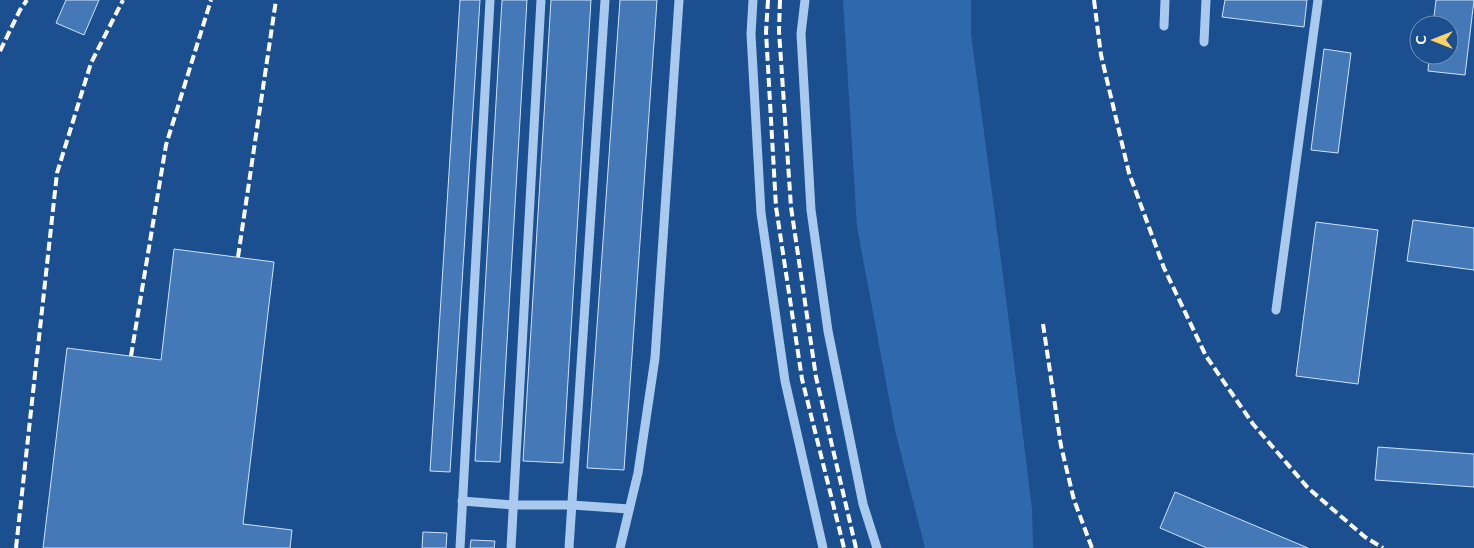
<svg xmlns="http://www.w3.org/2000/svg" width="1474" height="548" viewBox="0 0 1474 548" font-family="Mulish,sans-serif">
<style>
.green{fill:#2e69ad}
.building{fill:#4478b7;stroke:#cfe3fa}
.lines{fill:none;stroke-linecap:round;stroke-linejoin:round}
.minor{stroke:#a9c9ee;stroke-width:9}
.rail{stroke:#fff;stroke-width:4;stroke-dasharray:9 4;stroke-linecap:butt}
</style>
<rect width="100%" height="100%" fill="#1b4f8f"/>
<polygon class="green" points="843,0 971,0 971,34 1007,306 1032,509 1033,548 925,548 895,430 857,227"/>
<g class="building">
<polygon points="66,0 99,0 84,35 56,23"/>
<polygon points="460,0 480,0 450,472 430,471"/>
<polygon points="502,0 527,0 500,462 475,461"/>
<polygon points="551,0 591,0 563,463 523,461"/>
<polygon points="620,0 657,0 624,470 587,468"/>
<polygon points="1225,0 1307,0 1304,27 1222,17"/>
<polygon points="1436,0 1474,0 1465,75 1428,71 1429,55 1449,55 1449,25 1433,25"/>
<polygon points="1324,49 1351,53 1338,153 1311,150"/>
<polygon points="1413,220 1474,228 1474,270 1407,261"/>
<polygon points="1316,222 1378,230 1358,384 1296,376"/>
<polygon points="174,249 274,262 243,524 292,530 290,548 43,548 67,348 161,360"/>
<polygon points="1378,447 1474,454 1474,487 1375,480"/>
<polygon points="1175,492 1308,548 1207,548 1160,528"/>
<polygon points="423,532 447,533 446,548 422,548"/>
<polygon points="471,540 495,541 494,548 470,548"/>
</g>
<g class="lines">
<g class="minor">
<polyline points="753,0 751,34 761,213 785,381 823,548"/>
<polyline points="805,0 801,34 811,210 828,331 863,504 877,548"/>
<polyline points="1164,26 1165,0"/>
<polyline points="1204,42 1206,0"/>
<polyline points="1276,310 1318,0"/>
<polyline points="462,501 513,505 572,505 629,509"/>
<polyline points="460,548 490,0"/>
<polyline points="511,548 541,0"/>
<polyline points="569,548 605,0"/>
<polyline points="620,548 638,473 655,358 679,0"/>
</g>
<g class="rail">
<polyline points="768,0 766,32 776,207 802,379 844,548"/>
<polyline points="780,0 779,31 791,207 816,377 856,548"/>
<polyline points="1094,0 1101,55 1129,173 1164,268 1206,356 1253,424 1308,488 1365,537 1383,548"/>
<polyline points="0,51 20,10 27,0"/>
<polyline points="238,257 276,0"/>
<polyline points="1043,324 1061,446 1074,500 1092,548"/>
<polyline points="131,356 166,145 211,0"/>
<polyline points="16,548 57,173 91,63 123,0"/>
</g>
</g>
<g transform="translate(1434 40) rotate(270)"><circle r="24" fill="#1b4f8f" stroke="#7695bc"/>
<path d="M0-4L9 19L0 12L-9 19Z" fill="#ffd166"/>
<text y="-8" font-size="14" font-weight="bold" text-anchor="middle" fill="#ffffff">С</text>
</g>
</svg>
